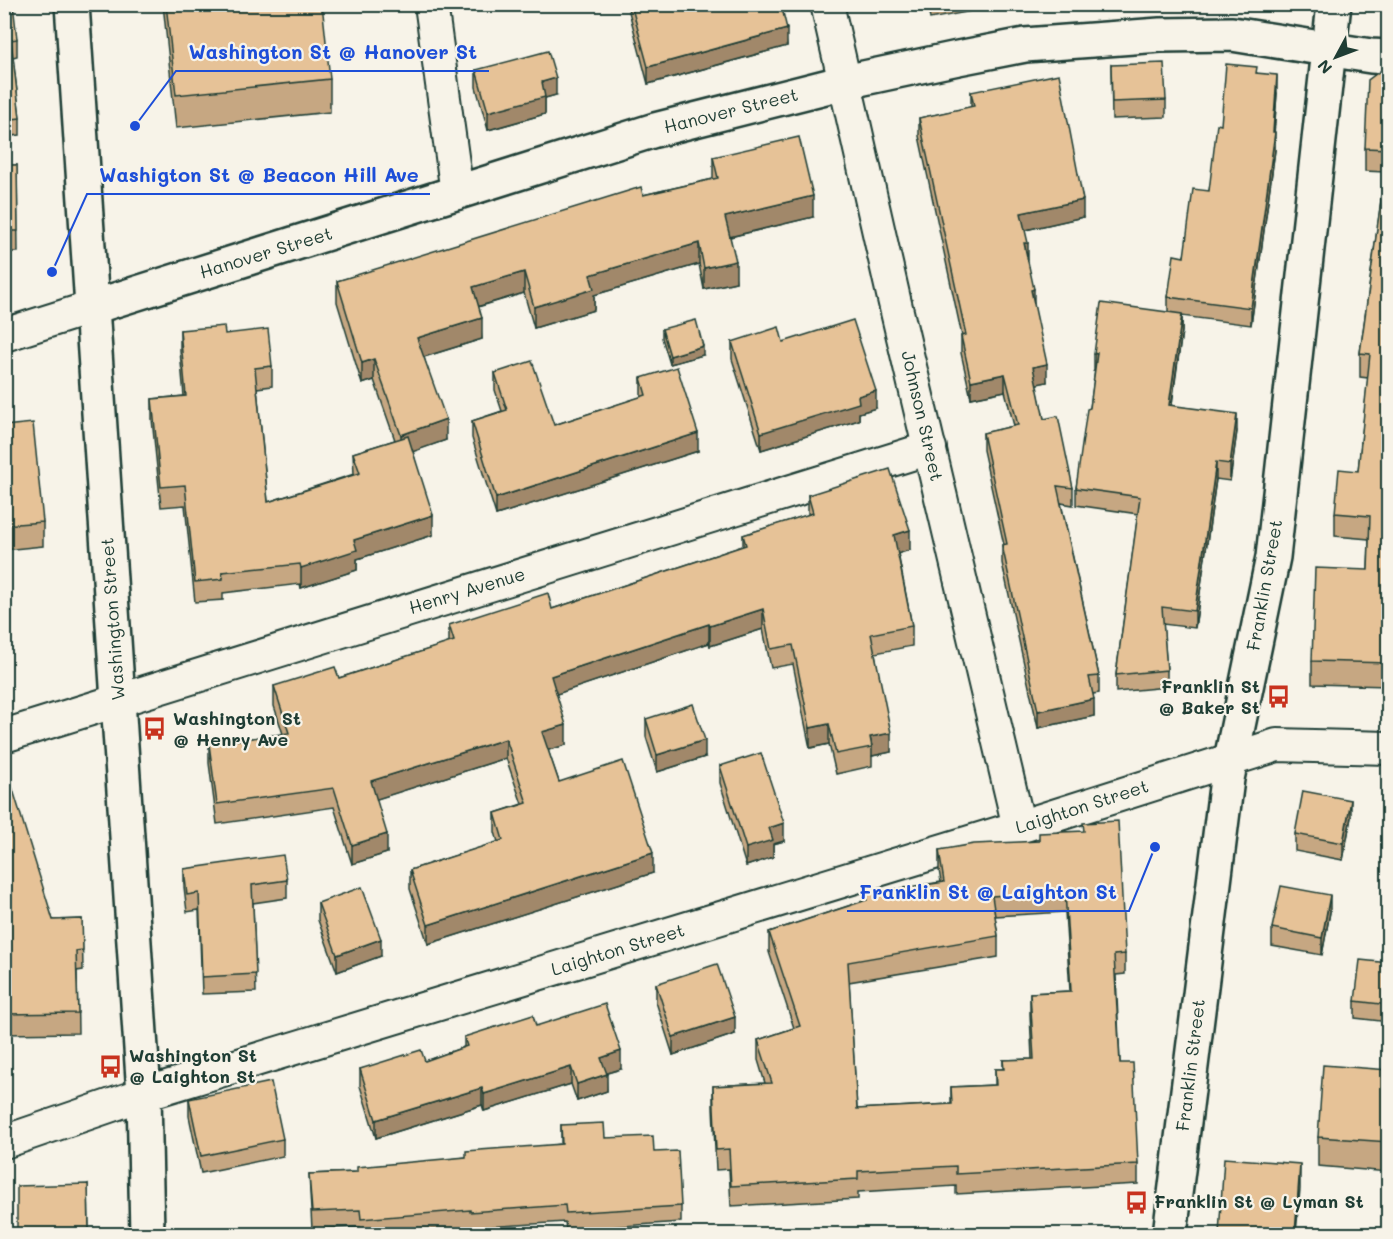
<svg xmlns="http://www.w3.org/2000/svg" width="1393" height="1239" viewBox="0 0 1393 1239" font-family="Mali,sans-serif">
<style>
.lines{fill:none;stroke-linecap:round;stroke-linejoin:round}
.street-casing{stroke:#1f3d34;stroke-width:36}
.secondary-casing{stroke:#1f3d34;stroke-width:38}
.street{stroke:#f7f3e8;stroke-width:32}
.secondary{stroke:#f7f3e8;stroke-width:33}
.wall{fill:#c6a782;stroke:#1f3d34;stroke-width:1.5;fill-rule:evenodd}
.shaded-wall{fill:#a1886a;stroke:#1f3d34;stroke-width:1.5}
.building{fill:#e6c297;stroke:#1f3d34;stroke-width:1.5;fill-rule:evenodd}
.labels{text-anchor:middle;stroke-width:4.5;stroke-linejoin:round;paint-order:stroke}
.street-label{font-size:18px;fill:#1f3d34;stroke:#f7f3e8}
.poi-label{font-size:18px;font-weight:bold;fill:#1f3d34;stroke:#f7f3e8;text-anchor:start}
.leader{fill:none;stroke:#1d4ed8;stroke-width:2}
.callout-dot{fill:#1d4ed8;stroke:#f7f3e8;stroke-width:2}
.callout-label{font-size:20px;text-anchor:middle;font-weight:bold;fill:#1d4ed8;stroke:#f7f3e8;stroke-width:4.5;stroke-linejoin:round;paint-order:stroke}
</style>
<rect width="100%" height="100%" fill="#f7f3e8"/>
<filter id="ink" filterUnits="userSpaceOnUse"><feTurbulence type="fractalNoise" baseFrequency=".0167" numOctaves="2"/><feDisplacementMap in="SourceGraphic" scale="12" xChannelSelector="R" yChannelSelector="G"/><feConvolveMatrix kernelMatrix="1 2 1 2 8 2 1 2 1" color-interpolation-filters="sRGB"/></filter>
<g filter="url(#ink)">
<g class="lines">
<defs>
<g id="street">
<polyline points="431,4 457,193"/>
<polyline points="827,4 894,299 1019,827"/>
<polyline points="4,335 93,307"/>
<polyline points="4,736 930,448"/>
<polyline points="4,1142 144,1094 1019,827 1277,745 1388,748"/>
</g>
<g id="secondary">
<polyline points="72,4 144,1094 147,1234"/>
<polyline points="93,307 655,130 845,82 958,58 1025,45 1160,35 1232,34 1371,56 1388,57"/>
<polyline points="1170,1234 1227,779 1273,557 1334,4"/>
</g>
</defs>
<use href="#street" class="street-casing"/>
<use href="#secondary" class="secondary-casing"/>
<use href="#street" class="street"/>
<use href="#secondary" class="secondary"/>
</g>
<g class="wall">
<polygon points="4,4 17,39 17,56 13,57 20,118 20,135 4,137"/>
<polygon points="163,4 247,4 247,6 330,79 330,112 176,128"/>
<polygon points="627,4 781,4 787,46 648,84"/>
<polygon points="927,4 999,4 999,6 930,19"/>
<polygon points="1111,65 1166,100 1166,117 1112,119"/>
<polygon points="476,70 556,95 545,98 545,114 488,130 476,87"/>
<polygon points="1389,72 1389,686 1312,684 1312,661 1368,570 1369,539 1335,536 1335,513 1358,471 1368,378 1360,377 1360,353 1385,172 1365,171 1365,148"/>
<polygon points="1257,73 1277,93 1274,132 1275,150 1251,325 1182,316 1182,331 1172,405 1237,431 1230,481 1216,479 1195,628 1163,624 1167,670 1167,687 1116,692 1116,675 1138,514 1076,505 1076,488 1090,408 1095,371 1094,371 1168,312 1168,297 1209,191 1221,125"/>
<polygon points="971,92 1083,217 1025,230 1027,260 1034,305 1047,382 1036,384 1044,419 1073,488 1073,505 1061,503 1099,676 1099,693 1093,694 1094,716 1038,728 1002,563 1002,545 1004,545 983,450 983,433 1014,426 1005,391 971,398 961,353 961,336 962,336 919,136 919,118 971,107"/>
<polygon points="713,157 813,217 730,237 736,282 704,289 699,264 594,295 594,310 534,328 524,293 478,307 482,339 424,357 446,440 413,451 433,535 357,559 357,570 301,588 300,584 223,593 223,600 195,602 185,505 161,507 152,419 152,399 184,396 180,351 180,330 225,334 272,366 272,386 257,388 268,502 354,474 353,453 395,440 374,380 362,384 337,302 337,281 643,195 713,179"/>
<polygon points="4,165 17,165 18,252 4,252"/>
<polygon points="662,329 703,355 670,364 662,338"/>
<polygon points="732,342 783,342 876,408 859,413 859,420 761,450 732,359"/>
<polygon points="495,373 554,425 641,397 641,378 698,451 496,515 472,438 472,421 502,411 495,390"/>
<polygon points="4,426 43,522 43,546 4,550"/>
<polygon points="808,495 910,550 898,553 912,626 912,646 875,653 891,752 872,756 872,766 836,774 829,744 810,748 793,664 771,668 763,629 710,646 709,643 556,694 566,745 548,750 559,782 653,873 428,944 410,889 410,870 498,842 495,832 495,813 522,804 506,758 376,799 387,853 352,864 334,807 217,824 209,763 209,744 283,734 274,706 274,686 339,678 449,643 449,625 552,609 743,546 743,535 808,515"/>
<polygon points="646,719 705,757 657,772 646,737"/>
<polygon points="720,766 784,841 773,844 773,857 746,866 720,783"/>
<polygon points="4,781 53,920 82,919 83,970 77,971 78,1033 4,1034"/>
<polygon points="1351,817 1343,860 1295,851 1295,834"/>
<path d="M1039,841l86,113v20l-9,1 4,88 18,101v20l-182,10v-8l-98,6v7l-127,7 -2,-37 -13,1 -3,-63v-21l52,-3 -7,-23v-20l36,-12 -25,-76v-20l97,-32v-6l75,-12 -2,-12v-20zM1065,912l5,79 -40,2v21l2,45 -29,1v9h-8v16l-44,2v17l-94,5 -8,-127 149,-25v-21l-3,-20z"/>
<polygon points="184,869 287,880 287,898 253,903 256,992 202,994 199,910 187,912 184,887"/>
<polygon points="318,903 381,956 337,972 318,920"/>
<polygon points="1330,912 1322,955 1272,946 1272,928"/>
<polygon points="1389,963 1389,1022 1355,1018 1355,1001"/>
<polygon points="656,984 735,1034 673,1055 656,1002"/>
<polygon points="536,1026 621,1069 606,1073 607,1091 577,1101 571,1084 484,1111 482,1105 376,1138 360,1086 360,1069 425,1061 464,1047 464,1037"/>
<polygon points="1389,1070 1389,1172 1318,1166 1318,1137"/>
<polygon points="189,1099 283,1139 283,1156 201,1173 189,1116"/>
<polygon points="561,1125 654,1152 681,1206 681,1222 566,1230 565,1222 470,1228 470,1227 380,1234 361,1234 360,1227 312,1229 309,1174 357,1172 561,1144"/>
<polygon points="88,1184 89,1234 17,1234"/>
</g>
<g class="shaded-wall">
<polygon points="787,29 787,46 648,84 648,67"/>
<polygon points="1277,75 1277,93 1273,149 1273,132"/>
<polygon points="556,78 556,95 545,98 545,114 488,130 488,112 542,82"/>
<polygon points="1275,132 1275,150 1251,325 1251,308"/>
<polygon points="813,196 813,217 725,238 725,217"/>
<polygon points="1083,200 1083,217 1021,231 1021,213"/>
<polygon points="699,243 699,264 594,295 594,310 534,328 534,307 590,275"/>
<polygon points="1024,243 1028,243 1028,260"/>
<polygon points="736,261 736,282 704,289 704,268"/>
<polygon points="524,272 524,293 473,308 473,287"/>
<polygon points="1034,289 1034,307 1031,290"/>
<polygon points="1182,314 1182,331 1169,422 1169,405"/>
<polygon points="482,318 482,339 417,359 417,338"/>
<polygon points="703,346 703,355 670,364 670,356"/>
<polygon points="1097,353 1097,370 1094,371 1094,354"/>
<polygon points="374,359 374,380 362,384 362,363"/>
<polygon points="1047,364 1047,382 1033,385 1033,367"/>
<polygon points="1005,374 1005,391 971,398 971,381"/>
<polygon points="876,391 876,408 859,413 859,420 761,450 761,433 858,396"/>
<polygon points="1237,414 1237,431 1230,481 1230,464"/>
<polygon points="446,419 446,440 401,456 401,435"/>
<polygon points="698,433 698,451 496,515 496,498"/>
<polygon points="1216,462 1216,479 1195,628 1195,611"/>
<polygon points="433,515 433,535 357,559 357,570 301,588 301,568 354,540"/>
<polygon points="910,530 910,550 894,555 894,535"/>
<polygon points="763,609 763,629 710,646 710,626"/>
<polygon points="709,624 709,643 551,696 551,676"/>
<polygon points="1094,699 1094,716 1038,728 1038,711"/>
<polygon points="829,724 829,744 810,748 810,728"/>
<polygon points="566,725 566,745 542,752 542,732"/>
<polygon points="891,733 891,752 872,756 872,747 870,737"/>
<polygon points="506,739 506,758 371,801 371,781"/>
<polygon points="705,740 705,757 657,772 657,755"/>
<polygon points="1351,800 1351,817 1343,860 1343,843"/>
<polygon points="784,823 784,841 773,844 773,857 746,866 746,848 769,828"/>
<polygon points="387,834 387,853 352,864 352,845"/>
<polygon points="653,853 653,873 428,944 428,925"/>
<polygon points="1330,895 1330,912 1322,955 1322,938"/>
<polygon points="381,939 381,956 337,972 337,955"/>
<polygon points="735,1017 735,1034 673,1055 673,1037"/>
<polygon points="621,1051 621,1069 601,1075 601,1058"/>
<polygon points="571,1067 571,1084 484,1111 484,1094"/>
<polygon points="607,1074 607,1091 577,1101 577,1084"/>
<polygon points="482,1088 482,1105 376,1138 376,1120"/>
<polygon points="1300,1164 1300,1189 1296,1234 1295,1234"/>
</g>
<g class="building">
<polygon points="4,4 13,4 17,39 11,40 20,118 4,120"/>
<polygon points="166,4 247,4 247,6 262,4 322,4 330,79 176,95"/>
<polygon points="631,4 781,4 787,29 648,67"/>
<polygon points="548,51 556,78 542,82 545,97 488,112 476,70"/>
<polygon points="1164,63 1166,100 1112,102 1111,65"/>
<polygon points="1226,64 1257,67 1256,73 1277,75 1273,132 1275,132 1251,308 1168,297 1174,255 1184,257 1193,189 1209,191 1217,124 1221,125"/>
<polygon points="1380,71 1389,72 1389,663 1312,661 1315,568 1368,570 1370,516 1335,513 1339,469 1358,471 1370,354 1360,353 1388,149 1365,148 1368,80"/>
<polygon points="1059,74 1083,200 1021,213 1028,243 1024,243 1034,289 1031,290 1047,364 1033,367 1044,419 1058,416 1073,488 1057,486 1099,676 1089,677 1094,699 1038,711 1002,545 1007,544 983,433 1018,425 1005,374 971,381 961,336 966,335 919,118 974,106 971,92"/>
<polygon points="799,137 813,196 725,217 736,261 704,268 699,243 590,275 594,289 534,307 524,272 473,287 482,318 417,338 446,419 401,435 374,359 362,363 337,281 641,187 643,195 718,178 713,157"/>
<polygon points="4,165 17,165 18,231 4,231"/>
<polygon points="1101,303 1182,314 1169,405 1237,414 1230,464 1216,462 1195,611 1162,607 1167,670 1116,675 1140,497 1076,488 1087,409 1090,408 1097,353 1094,354"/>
<polygon points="696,320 703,346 670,356 662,329"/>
<polygon points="853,320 876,391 858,396 859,403 761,433 732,342 779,327 783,342"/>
<polygon points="224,326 225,334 268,329 272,366 255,368 268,502 360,473 353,453 408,436 433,515 354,540 357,550 301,568 300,564 222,572 223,579 195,582 185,485 161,487 152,399 186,396 180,330"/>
<polygon points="532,361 554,425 646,395 641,378 677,367 698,433 496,498 472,421 507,410 495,373"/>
<polygon points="33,423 43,522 4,525 4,426"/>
<polygon points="890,469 910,530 894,535 912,626 871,634 891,733 870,737 872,747 836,754 829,724 810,728 793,645 771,649 763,609 710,626 709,624 551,676 566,725 542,732 559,782 623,761 653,853 428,925 410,870 503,840 495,813 527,803 506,739 371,781 387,834 352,845 334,788 217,804 209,744 289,733 274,686 335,667 339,678 454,641 449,625 548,593 552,609 746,545 743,535 813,513 808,495"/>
<polygon points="693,704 705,740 657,755 646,719"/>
<polygon points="761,753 784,823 769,828 773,840 746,848 720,766"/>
<polygon points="10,780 53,920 82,919 83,950 76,951 78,1013 4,1014 4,781"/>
<polygon points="1303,791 1351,800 1343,843 1295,834"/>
<path d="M1118,821l7,133 -11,1 6,108h13l5,101 -182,10v-8l-98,5v8l-127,7 -2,-37 -13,1 -3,-64 59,-3 -14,-43 42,-14 -31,-94 98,-32 -1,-6 78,-12 -5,-32 35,-6 65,-3v-8l45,-2 -1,-8zM1065,891l6,100 -41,2 4,66 -31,1 1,9h-9l1,16 -45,2 1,17 -95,5 -9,-147 150,-26 -6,-40z"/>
<polygon points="283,855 287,880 252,885 256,974 202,977 199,893 187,895 184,869"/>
<polygon points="1281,886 1330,895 1322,938 1272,928"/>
<polygon points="362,887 381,939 337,955 318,903"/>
<polygon points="1360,960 1389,963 1389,1005 1355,1001"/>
<polygon points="717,964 735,1017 673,1037 656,984"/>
<polygon points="605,1004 621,1051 601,1058 607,1074 577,1084 571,1067 484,1094 482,1088 376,1120 360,1069 421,1050 425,1061 467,1046 464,1037 533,1015 536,1026"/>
<polygon points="1323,1065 1389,1070 1389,1142 1318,1137"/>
<polygon points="271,1082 283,1139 201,1156 189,1099"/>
<polygon points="604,1123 605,1138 653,1136 654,1152 678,1151 681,1206 566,1213 565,1205 470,1212 470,1210 361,1219 360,1210 312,1212 309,1174 357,1172 357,1167 466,1157 466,1151 562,1144 561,1125"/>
<polygon points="1224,1158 1300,1164 1295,1234 1219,1234"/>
<polygon points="88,1184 89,1231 84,1231 84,1234 17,1234 17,1186"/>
</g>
</g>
<defs>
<symbol id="bus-bare" viewBox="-9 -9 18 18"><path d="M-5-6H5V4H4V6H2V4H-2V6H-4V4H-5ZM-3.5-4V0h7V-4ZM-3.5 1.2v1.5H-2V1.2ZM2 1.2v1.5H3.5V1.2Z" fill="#c8321e" stroke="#f7f3e8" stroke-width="2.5" paint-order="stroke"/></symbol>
</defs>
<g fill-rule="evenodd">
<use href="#bus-bare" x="1262" y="680" width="33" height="33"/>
<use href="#bus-bare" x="138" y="712" width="33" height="33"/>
<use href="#bus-bare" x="94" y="1050" width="33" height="33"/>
<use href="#bus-bare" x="1120" y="1186" width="33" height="33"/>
</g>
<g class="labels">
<g class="street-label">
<text transform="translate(731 111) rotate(-14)" y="6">Hanover Street</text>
<text transform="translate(266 253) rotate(-17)" y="6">Hanover Street</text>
<text transform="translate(922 416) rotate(77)" y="6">Johnson Street</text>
<text transform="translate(1265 585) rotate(-80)" y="6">Franklin Street</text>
<text transform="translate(467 591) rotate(-17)" y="6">Henry Avenue</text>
<text transform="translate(113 619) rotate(-94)" y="6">Washington Street</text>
<text transform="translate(1082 807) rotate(-18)" y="6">Laighton Street</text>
<text transform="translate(618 950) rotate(-17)" y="6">Laighton Street</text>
<text transform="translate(1191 1065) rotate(-83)" y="6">Franklin Street</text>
</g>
<g class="poi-label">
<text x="1260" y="693" text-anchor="end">Franklin St<tspan x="1260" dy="21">@ Baker St</tspan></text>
<text x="173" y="725">Washington St<tspan x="173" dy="21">@ Henry Ave</tspan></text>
<text x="129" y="1062">Washington St<tspan x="129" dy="21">@ Laighton St</tspan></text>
<text x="1154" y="1208">Franklin St @ Lyman St</text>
</g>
</g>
<path class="leader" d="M135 126L176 71H489M52 272L87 194H430M1155 847L1129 911H847"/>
<g class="callout-dot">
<circle cx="135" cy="126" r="6"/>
<circle cx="52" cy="272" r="6"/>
<circle cx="1155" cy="847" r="6"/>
</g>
<g class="callout-label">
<text x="333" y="59">Washington St @ Hanover St</text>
<text x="259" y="182">Washigton St @ Beacon Hill Ave</text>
<text x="988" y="899">Franklin St @ Laighton St</text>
</g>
<rect width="1393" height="1239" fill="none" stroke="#f7f3e8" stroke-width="24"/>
<rect x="12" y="12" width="1369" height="1215" fill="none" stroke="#1f3d34" stroke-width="2" filter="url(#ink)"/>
<g transform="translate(1336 57) rotate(229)" stroke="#f7f3e8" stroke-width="4.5" paint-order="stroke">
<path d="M0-4.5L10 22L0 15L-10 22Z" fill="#1f3d34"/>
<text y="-9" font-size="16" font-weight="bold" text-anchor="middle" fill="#1f3d34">N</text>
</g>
</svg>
